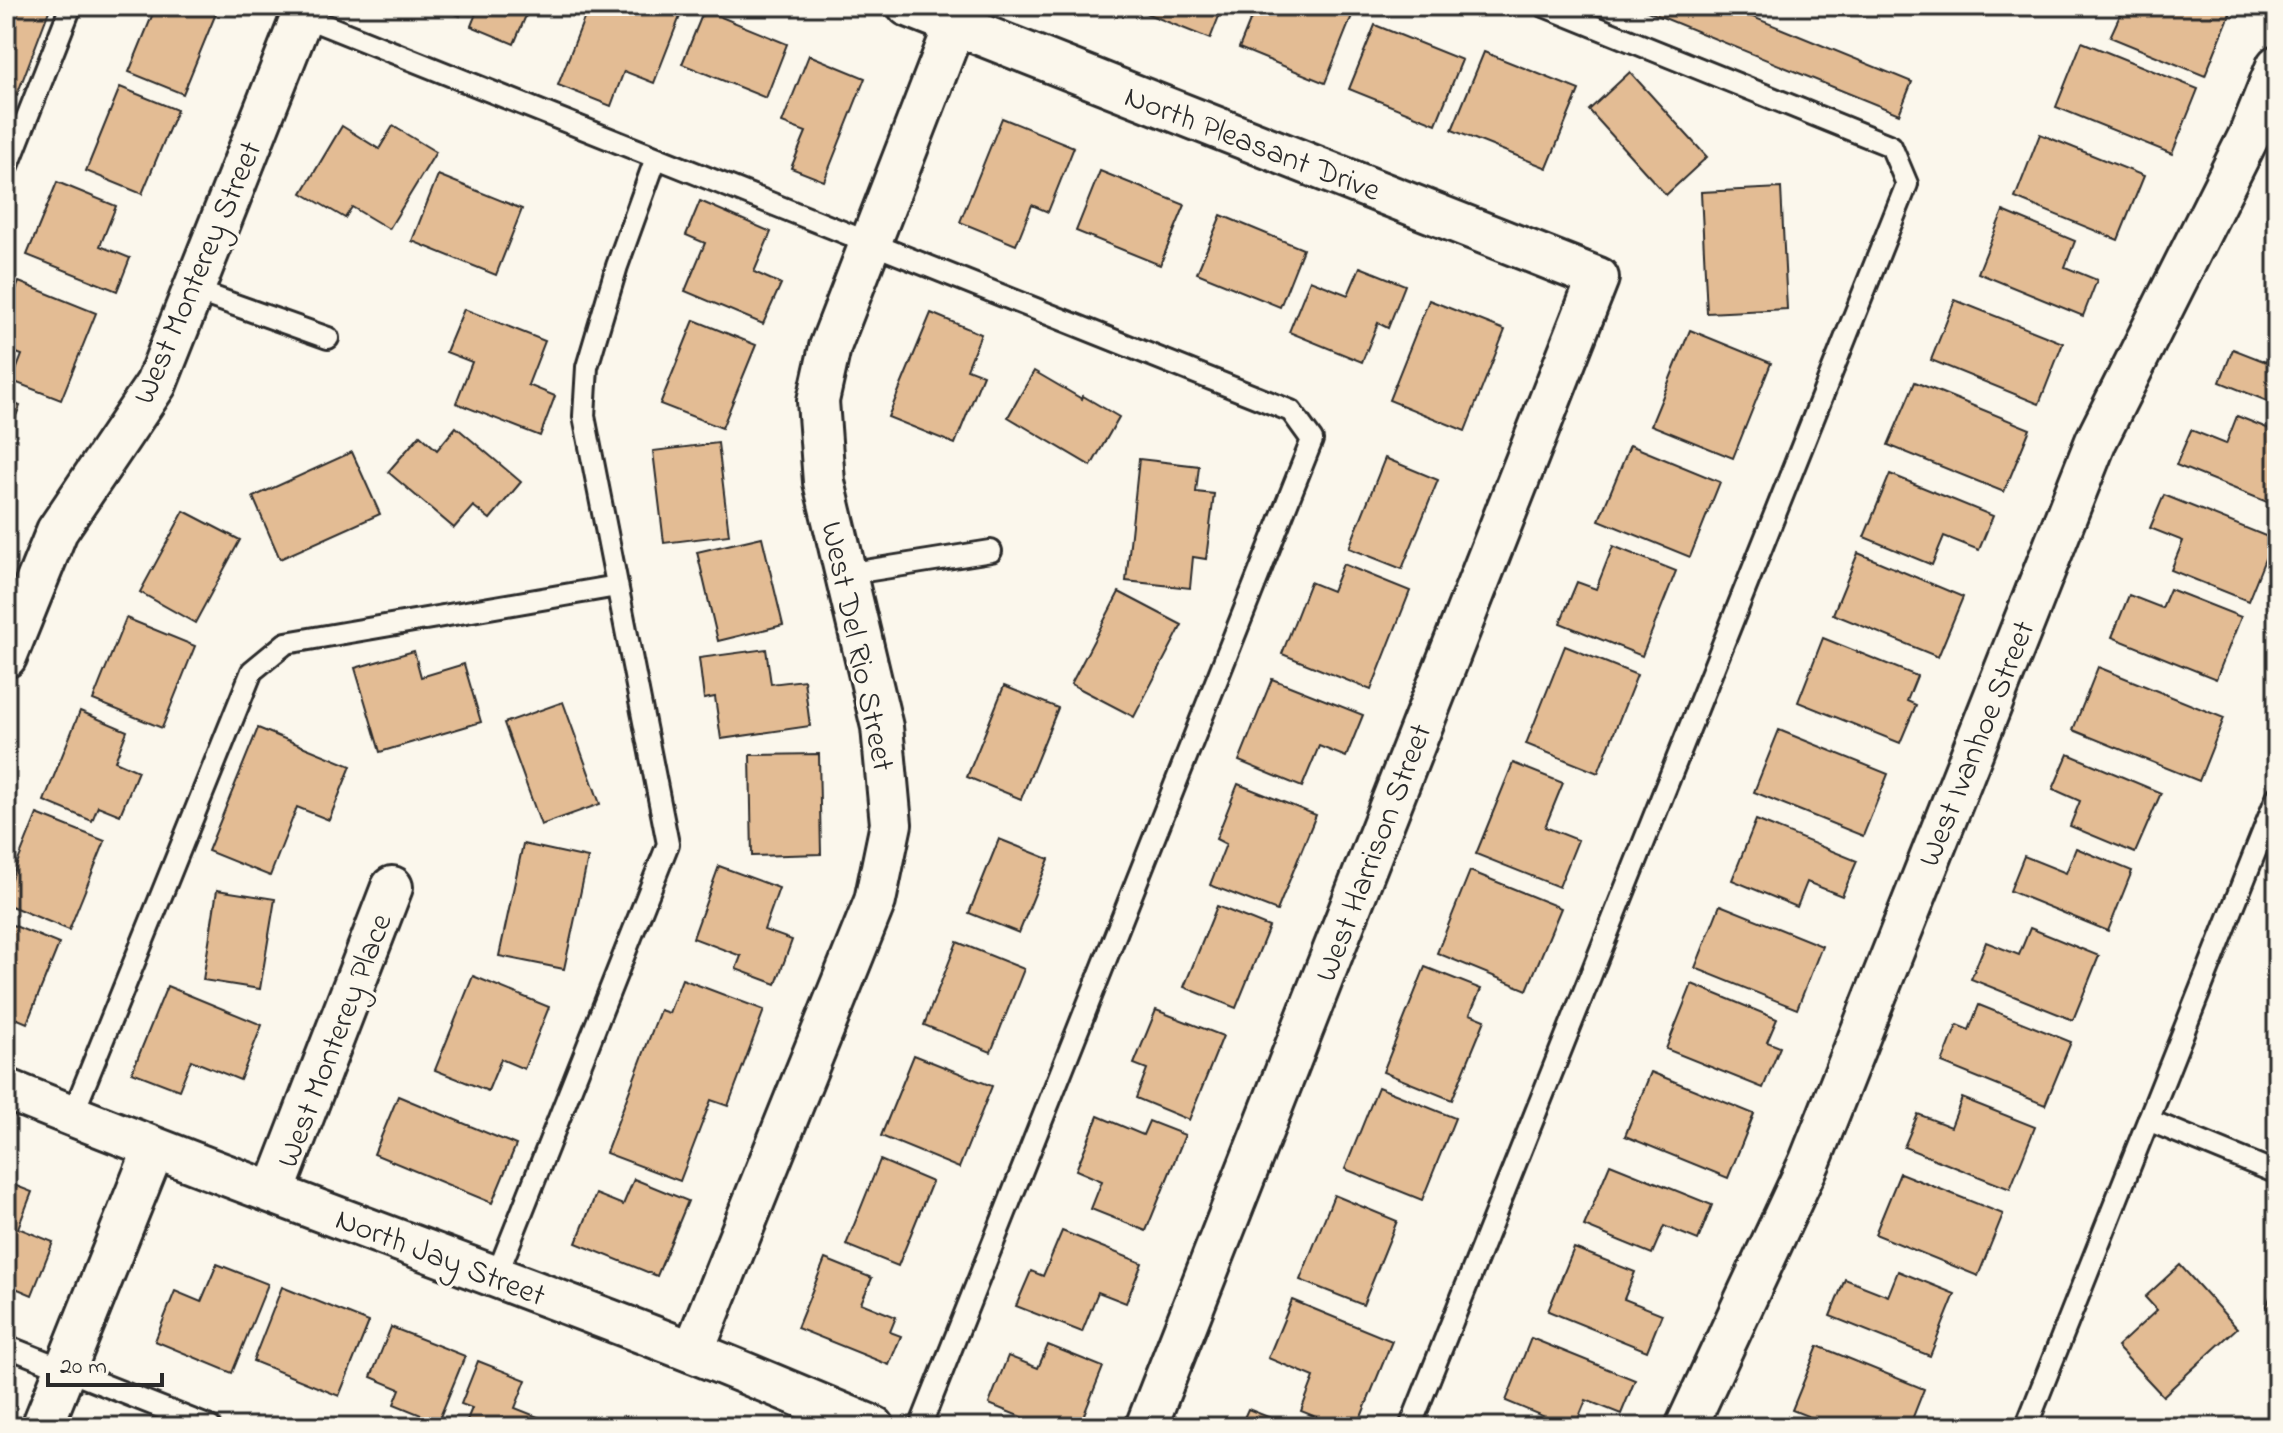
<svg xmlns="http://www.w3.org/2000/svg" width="2283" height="1433" viewBox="0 0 2283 1433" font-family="'Indie Flower',sans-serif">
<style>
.building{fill:#e3bc94;stroke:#2b2b2b;stroke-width:2}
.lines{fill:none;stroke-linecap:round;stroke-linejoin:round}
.service-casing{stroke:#2b2b2b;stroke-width:26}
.minor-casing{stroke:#2b2b2b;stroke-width:46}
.service{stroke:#fbf7ec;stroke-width:20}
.minor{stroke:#fbf7ec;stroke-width:40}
.labels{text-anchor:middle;stroke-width:7;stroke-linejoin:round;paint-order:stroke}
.street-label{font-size:32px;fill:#2b2b2b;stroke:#fbf7ec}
</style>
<rect width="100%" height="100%" fill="#fbf7ec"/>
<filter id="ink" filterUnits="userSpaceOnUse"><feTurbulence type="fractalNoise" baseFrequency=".0125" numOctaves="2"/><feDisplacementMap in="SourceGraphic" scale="16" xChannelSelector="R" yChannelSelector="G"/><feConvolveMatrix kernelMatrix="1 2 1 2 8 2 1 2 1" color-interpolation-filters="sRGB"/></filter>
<g filter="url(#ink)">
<g class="building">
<polygon points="19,6 50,8 17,95 6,91 6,41"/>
<polygon points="156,6 219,6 183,94 129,72"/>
<polygon points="436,6 464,6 460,16"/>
<polygon points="479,6 530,6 514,44 471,26"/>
<polygon points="547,6 574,6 570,15"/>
<polygon points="589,6 684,6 654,83 624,71 611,106 558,85"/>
<polygon points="1128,6 1223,6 1210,39"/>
<polygon points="1256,6 1335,6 1353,13 1325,83 1239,48"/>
<polygon points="1635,6 1726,6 1912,82 1899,114"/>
<polygon points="2110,6 2217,6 2231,12 2205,76 2110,37 2122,11"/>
<polygon points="704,10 787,44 766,98 682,64"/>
<polygon points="1375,25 1462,60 1436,124 1349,89"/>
<polygon points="2082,42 2198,89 2172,154 2056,107"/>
<polygon points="1484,52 1579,90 1547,168 1452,130"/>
<polygon points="809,55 865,78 824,181 791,168 806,132 782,123"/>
<polygon points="1630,72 1707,157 1666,195 1589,110"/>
<polygon points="120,87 177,110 142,194 86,171"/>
<polygon points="1002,118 1074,147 1048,212 1032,205 1016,245 960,222"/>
<polygon points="342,126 379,149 393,126 436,152 389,229 352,207 345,218 302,193"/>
<polygon points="2040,134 2144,176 2118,240 2015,198"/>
<polygon points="1100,171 1185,205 1160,265 1076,231"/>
<polygon points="438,175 522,209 496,275 412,241"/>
<polygon points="57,182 116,206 100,246 130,258 117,291 27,255"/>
<polygon points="1781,188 1787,309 1707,313 1701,192"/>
<polygon points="700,201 771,232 754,272 781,284 763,324 685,291 705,243 686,235"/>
<polygon points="2003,211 2075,241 2065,267 2097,280 2083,316 1978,273"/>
<polygon points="1221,215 1303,249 1280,307 1197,273"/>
<polygon points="1360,267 1405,285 1388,328 1378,323 1362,362 1289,332 1310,280 1348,295"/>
<polygon points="19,282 96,313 61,400 12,381 22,355 6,349 6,313"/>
<polygon points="1429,300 1505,330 1465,431 1389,400"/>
<polygon points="1955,300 2063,343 2039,404 1931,360"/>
<polygon points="464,309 545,341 528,385 555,396 540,436 456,403 472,362 446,352"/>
<polygon points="931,313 981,334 967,369 983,375 955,444 888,417"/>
<polygon points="694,320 756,345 722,428 660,404"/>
<polygon points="1690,330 1771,363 1733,458 1651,425"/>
<polygon points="2277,334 2277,405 2220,382 2233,349 2266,362"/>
<polygon points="1034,371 1082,399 1083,396 1119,417 1091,466 1008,417"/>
<polygon points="1915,382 2030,429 2004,492 1888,445"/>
<polygon points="6,400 20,406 6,441"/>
<polygon points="2237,416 2277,432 2277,506 2176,465 2191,430 2226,444"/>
<polygon points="456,427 521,482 490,519 473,506 454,528 388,472 420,435 437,450"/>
<polygon points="718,443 729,535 664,543 653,451"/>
<polygon points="1630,445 1720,482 1690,557 1599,520"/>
<polygon points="352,452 380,514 280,559 253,497"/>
<polygon points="1385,458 1438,480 1402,569 1349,548"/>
<polygon points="1139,459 1199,466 1196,492 1214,494 1206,559 1193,557 1190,588 1126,581"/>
<polygon points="1890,474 1993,516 1979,550 1944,536 1932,565 1864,537"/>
<polygon points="2164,495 2273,539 2248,601 2171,570 2183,541 2150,528"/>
<polygon points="184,511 240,540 195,623 140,592"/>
<polygon points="762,537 783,625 718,641 697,552"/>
<polygon points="1613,546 1676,571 1642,656 1560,623 1577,582 1596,589"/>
<polygon points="1858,553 1963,597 1938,657 1833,614"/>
<polygon points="1343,564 1410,591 1371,690 1282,654 1310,582 1332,591"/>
<polygon points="2170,589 2241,617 2216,679 2112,637 2129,595 2162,608"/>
<polygon points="1119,592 1182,625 1134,717 1071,684"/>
<polygon points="126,618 195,646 162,728 93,700"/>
<polygon points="1823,638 1917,676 1907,701 1916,705 1900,743 1798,702"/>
<polygon points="1565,646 1637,675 1598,773 1526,744"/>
<polygon points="766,649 771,684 804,680 810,726 721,739 715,697 704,699 699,658"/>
<polygon points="414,651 421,677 464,664 481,722 380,752 355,668"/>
<polygon points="2098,667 2224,718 2199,781 2073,730"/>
<polygon points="1272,679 1363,715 1346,757 1319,746 1302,787 1239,761"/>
<polygon points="1004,686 1058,708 1021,799 967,777"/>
<polygon points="563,702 600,804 541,825 504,723"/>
<polygon points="80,711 127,731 115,761 138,771 120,815 98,806 92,821 44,801"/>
<polygon points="258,728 351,766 329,820 297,807 270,876 208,851"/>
<polygon points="1779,730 1888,774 1863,836 1754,792"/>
<polygon points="819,754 821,854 752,856 750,755"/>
<polygon points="2068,754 2161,793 2135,853 2070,826 2080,801 2053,789"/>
<polygon points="1513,763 1563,783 1545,827 1578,840 1559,887 1476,854"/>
<polygon points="1238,784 1316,815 1277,911 1210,885 1226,844 1216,839"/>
<polygon points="37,814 105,841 69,930 6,904 6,891"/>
<polygon points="1756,820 1857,861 1842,896 1807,882 1797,907 1732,880"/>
<polygon points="999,839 1049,859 1019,933 969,913"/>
<polygon points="523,844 588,858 564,969 499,956"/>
<polygon points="2076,848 2132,871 2108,931 2010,891 2024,856 2066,873"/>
<polygon points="719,866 779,888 764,930 792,940 776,984 736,969 741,956 693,938"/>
<polygon points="1470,871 1561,908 1527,990 1437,953"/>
<polygon points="217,890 275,899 260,989 203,980"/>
<polygon points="1720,905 1822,946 1797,1009 1695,968"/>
<polygon points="1217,906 1269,927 1236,1008 1184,987"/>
<polygon points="10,924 59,944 27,1023 6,1014 6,935"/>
<polygon points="2030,928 2099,956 2073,1020 1971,979 1986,942 2019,955"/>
<polygon points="957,942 1024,969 991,1052 924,1025"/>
<polygon points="1425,967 1481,989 1470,1014 1485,1020 1452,1100 1383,1072"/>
<polygon points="473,976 549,1007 524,1069 501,1059 488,1091 435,1070"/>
<polygon points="682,979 764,1010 728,1106 711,1100 680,1181 606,1153 660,1010 669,1013"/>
<polygon points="1692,984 1777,1019 1767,1042 1780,1047 1763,1088 1666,1049"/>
<polygon points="167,986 262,1025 240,1080 191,1060 179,1090 132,1072"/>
<polygon points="1979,1005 2071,1042 2045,1105 1942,1063 1957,1025 1969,1030"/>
<polygon points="1156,1010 1223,1036 1189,1120 1136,1098 1147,1069 1134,1064"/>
<polygon points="914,1055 992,1086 959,1168 881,1136"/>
<polygon points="1651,1072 1754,1114 1728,1178 1625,1136"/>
<polygon points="1378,1087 1455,1118 1422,1200 1345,1169"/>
<polygon points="398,1096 516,1145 492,1203 374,1154"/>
<polygon points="1962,1098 2035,1127 2010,1189 1904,1147 1918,1114 1951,1127"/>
<polygon points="1098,1116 1143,1135 1149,1121 1185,1135 1146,1231 1091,1209 1102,1181 1076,1170"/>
<polygon points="880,1160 932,1182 898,1266 846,1245"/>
<polygon points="1610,1164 1712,1205 1698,1240 1664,1226 1652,1254 1584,1226"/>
<polygon points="1900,1173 2003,1214 1978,1276 1875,1234"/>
<polygon points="634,1179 688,1201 657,1276 576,1243 596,1194 623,1205"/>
<polygon points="6,1182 32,1192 18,1228 53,1242 32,1295 6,1284"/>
<polygon points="1334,1195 1397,1221 1363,1305 1300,1280"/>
<polygon points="1062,1231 1142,1263 1126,1303 1098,1292 1082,1332 1016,1306 1031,1271 1043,1276"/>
<polygon points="1574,1248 1635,1272 1624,1299 1662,1314 1647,1351 1548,1311"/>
<polygon points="825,1259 872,1278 861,1303 896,1317 890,1332 901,1336 889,1365 797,1328"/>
<polygon points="217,1264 268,1284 232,1373 155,1341 175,1291 201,1302"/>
<polygon points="2180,1265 2237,1328 2163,1396 2117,1347 2157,1310 2145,1297"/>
<polygon points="1898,1271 1955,1294 1930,1356 1830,1316 1845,1279 1888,1296"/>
<polygon points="2277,1279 2277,1313 2266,1308"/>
<polygon points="282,1287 369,1322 339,1396 253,1361"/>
<polygon points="1292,1300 1392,1341 1357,1427 1341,1427 1301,1411 1314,1377 1268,1358"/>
<polygon points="391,1327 465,1356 438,1422 394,1404 400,1389 371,1377"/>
<polygon points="1531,1338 1635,1380 1621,1414 1586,1400 1575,1427 1569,1427 1506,1401"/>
<polygon points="1048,1345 1103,1367 1079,1427 1046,1427 989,1404 1008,1356 1038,1368"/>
<polygon points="1818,1346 1924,1389 1909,1427 1835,1427 1792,1410"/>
<polygon points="478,1361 526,1380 515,1408 558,1425 557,1427 464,1427 472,1408 461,1404"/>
<polygon points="1248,1409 1293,1427 1240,1427"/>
<polygon points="624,1416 651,1427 619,1427"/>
</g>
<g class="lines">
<defs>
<g id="service">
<polyline points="302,16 1291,411 1312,440 920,1427"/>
<polyline points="6,171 71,6"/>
<polyline points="193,290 328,338"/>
<polyline points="846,574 991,551"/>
<polyline points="72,1116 252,671 286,643 617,586"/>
<polyline points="2148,1120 2277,1173"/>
<polyline points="496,1277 668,844 584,416 587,367 617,266 656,158"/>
<polyline points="6,1346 210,1427"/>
<polyline points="1410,1427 1907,184 1891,146 1544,6"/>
<polyline points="2026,1427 2277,797"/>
</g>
<g id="minor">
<polyline points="908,6 1598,278 1146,1427"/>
<polyline points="6,657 57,531 156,384 306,6"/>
<path d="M6,1089c226,92 456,173 684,262 62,24 123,51 184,76"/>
<polyline points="274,1192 392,887"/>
<polyline points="693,1352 875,901 891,824 882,727 824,482 818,401 830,347 955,25"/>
<polyline points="42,1427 154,1149"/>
<polyline points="1686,1427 1810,1161 2096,441 2249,136 2277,66"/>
</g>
</defs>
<use href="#service" class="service-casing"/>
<use href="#minor" class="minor-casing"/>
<use href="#service" class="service"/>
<use href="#minor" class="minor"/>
</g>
</g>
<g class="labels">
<g class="street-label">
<text transform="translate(1253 142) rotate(21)" y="11">North Pleasant Drive</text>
<text transform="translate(196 272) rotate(-67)" y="11">West Monterey Street</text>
<text transform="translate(859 646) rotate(78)" y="11">West Del Rio Street</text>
<text transform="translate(1975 743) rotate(-68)" y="11">West Ivanhoe Street</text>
<text transform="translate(1372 852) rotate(-69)" y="11">West Harrison Street</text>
<text transform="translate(333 1040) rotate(-69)" y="11">West Monterey Place</text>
<text transform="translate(441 1256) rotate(21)" y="11">North Jay Street</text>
</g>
</g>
<rect width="2283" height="1433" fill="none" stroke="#fbf7ec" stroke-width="32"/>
<rect x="16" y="16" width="2251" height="1401" fill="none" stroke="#2b2b2b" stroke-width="3" filter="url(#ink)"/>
<path d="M48 1373v12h114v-12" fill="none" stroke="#2b2b2b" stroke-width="4"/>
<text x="60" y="1373" font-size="24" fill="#2b2b2b" stroke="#fbf7ec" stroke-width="6" paint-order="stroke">20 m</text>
</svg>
